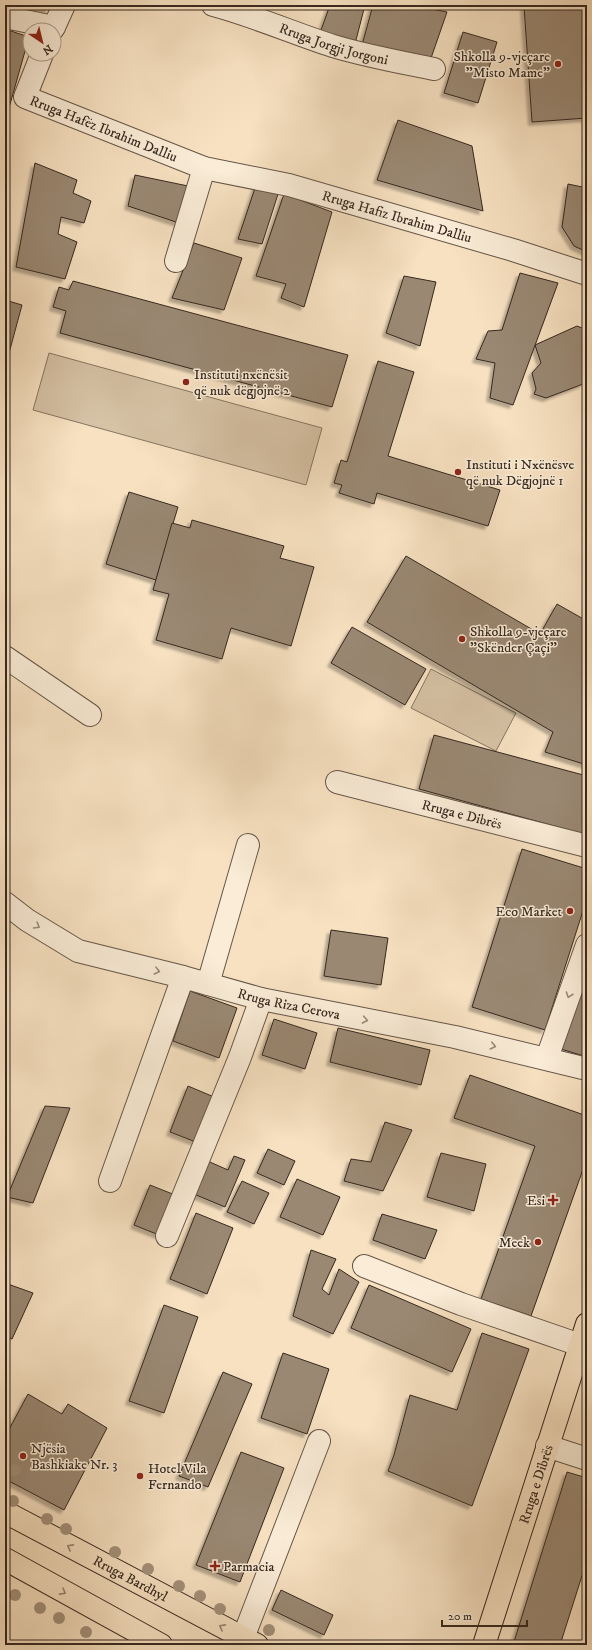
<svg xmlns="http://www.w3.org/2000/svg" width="592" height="1650" viewBox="0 0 592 1650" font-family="'IM FELL DW Pica',serif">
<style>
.green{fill:#d6c2a5;stroke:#867562}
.building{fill:#9a8873;stroke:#36281f;filter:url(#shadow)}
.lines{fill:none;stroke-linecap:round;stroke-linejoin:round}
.minor-casing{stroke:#665648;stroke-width:24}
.major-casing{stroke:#36281f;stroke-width:24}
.minor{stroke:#faecd7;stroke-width:22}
.major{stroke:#f7e1c1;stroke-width:22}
.tree{fill:#a3907a}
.oneway{stroke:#988a7b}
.oneway2{stroke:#968470}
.poi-dot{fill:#8f2418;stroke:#faecd7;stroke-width:1.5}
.labels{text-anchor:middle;stroke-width:3;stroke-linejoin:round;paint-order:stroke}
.street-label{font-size:14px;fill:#36281f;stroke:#faecd7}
.poi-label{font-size:14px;fill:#36281f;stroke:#faecd7;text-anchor:start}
</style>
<defs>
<filter id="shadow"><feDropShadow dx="-3.5" dy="3.5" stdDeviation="1" flood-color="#0004"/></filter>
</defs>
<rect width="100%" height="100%" fill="#f7e1c1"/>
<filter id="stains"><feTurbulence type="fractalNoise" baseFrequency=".005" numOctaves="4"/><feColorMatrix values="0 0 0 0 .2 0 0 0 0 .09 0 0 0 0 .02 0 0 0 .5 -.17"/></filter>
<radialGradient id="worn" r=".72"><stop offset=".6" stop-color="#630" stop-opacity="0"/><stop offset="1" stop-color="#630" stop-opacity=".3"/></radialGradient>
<g class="green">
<polygon points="49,353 322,428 306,485 33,410"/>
<polygon points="431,669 516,713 496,751 411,708"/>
</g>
<g class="building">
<polygon points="25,5 50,5 48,9"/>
<polygon points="330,5 365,5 355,44 320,33"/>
<polygon points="373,5 412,5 447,12 430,61 362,45"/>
<polygon points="534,5 587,5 587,118 532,122 524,6"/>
<polygon points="5,29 29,37 5,122"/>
<polygon points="463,32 497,42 478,103 444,93"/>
<polygon points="398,120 472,146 483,211 377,180"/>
<polygon points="35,163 77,180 73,193 91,201 84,223 61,217 58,234 77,242 65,279 16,267"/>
<polygon points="135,175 188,186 179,223 128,206"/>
<polygon points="568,184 587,188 587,252 574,246 562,227"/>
<polygon points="256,185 279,191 262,244 238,239"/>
<polygon points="284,194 332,212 304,307 281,298 286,284 256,276"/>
<polygon points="194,243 242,258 224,310 172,298"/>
<polygon points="520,273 558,283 513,405 490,398 495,363 476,359 488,331 502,330"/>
<polygon points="404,276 436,282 420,346 386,333"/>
<polygon points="73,281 348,355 332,407 60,333 66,311 53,307 59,287 69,290"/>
<polygon points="5,300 22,305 5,368"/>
<polygon points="577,326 587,330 587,374 583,384 546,398 534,394 536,389 532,373 541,363 535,345"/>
<polygon points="378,361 414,372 388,456 500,490 488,526 377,493 374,504 339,493 342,485 334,483 341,460 347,462"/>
<polygon points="129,492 178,507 156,580 106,564"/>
<polygon points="192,520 284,546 280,558 314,567 291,646 231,628 222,659 156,640 169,594 153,590 172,523 190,528"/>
<polygon points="406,556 540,634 557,604 587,621 587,765 545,752 553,732 367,622"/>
<polygon points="352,627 426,669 405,705 331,663"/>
<polygon points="434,735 587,776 587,835 419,789"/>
<polygon points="522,849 587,869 587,898 545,1030 472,1007"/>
<polygon points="331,930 388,938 381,985 324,976"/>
<polygon points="587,966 587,1057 561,1049"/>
<polygon points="190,991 237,1008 219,1058 173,1041"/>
<polygon points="274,1019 317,1033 305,1069 262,1055"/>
<polygon points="338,1028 430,1050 421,1085 330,1062"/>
<polygon points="470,1075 587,1116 587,1158 531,1316 481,1299 535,1146 454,1118"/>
<polygon points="188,1086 214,1097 196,1142 170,1132"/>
<polygon points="45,1106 70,1108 33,1203 7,1197"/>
<polygon points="385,1122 412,1130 383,1191 344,1181 351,1159 371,1162"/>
<polygon points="268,1149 295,1161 284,1185 257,1173"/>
<polygon points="441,1153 486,1164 474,1211 427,1197"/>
<polygon points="234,1156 245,1160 225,1207 189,1192 203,1159 228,1170"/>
<polygon points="297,1179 340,1197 323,1235 280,1217"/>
<polygon points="242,1181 269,1193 254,1224 227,1212"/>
<polygon points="150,1185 175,1195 159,1235 134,1225"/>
<polygon points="196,1213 233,1228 207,1294 170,1279"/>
<polygon points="382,1214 437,1230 425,1259 373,1240"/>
<polygon points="311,1250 336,1259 322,1289 329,1295 339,1269 359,1282 333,1334 293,1316"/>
<polygon points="5,1283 33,1293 12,1339 5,1336"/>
<polygon points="369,1285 471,1329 452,1372 351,1328"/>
<polygon points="164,1305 198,1317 164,1413 129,1401"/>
<polygon points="482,1333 529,1349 472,1506 388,1471 394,1455 410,1395 457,1410"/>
<polygon points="283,1353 329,1369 307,1434 261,1418"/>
<polygon points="223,1372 252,1384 208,1487 179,1476"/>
<polygon points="28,1394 62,1414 68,1404 107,1428 64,1510 5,1479 5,1437"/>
<polygon points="241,1452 284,1468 240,1582 196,1565"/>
<polygon points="567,1472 587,1478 587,1560 560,1645 513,1645"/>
<polygon points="281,1590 333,1615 324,1635 272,1610"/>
</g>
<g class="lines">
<defs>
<g id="minor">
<path id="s1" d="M213,5c41,11 80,28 120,41 33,10 67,16 101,23"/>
<polyline points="5,17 54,27 52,30"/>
<polyline points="54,27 64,5"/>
<path id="s2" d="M42,54l-17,43 179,71 85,17 224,65 74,24"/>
<polyline points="176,261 204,168"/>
<polyline points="5,657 90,715"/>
<path id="s3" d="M337,782l250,64"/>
<path id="s4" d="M5,903l22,17 51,31 105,26 78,22 194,38 132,32"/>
<polyline points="208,984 248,845"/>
<polyline points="547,1058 587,945"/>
<polyline points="110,1181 183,977"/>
<polyline points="167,1236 240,1057 261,999"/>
<polyline points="364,1266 461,1304 580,1345"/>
<polyline points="547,1446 587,1459"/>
<polyline points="243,1638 319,1441"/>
</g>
<g id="major">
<path id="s5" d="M5,1512l252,133"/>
<polyline points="5,1559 161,1645"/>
<path id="s6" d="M484,1645l103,-321"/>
</g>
</defs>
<use href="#minor" class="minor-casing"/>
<use href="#major" class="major-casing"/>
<use href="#minor" class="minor"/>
<use href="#major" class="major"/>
</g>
<g class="tree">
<circle cx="15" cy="1470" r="6"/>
<circle cx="13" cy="1501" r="6"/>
<circle cx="47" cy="1519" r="6"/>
<circle cx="66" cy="1529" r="6"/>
<circle cx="115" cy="1552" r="6"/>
<circle cx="148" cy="1569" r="6"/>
<circle cx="179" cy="1586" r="6"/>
<circle cx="15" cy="1595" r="6"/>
<circle cx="200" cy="1596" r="6"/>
<circle cx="40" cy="1608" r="6"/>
<circle cx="220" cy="1609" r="6"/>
<circle cx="59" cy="1618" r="6"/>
<circle cx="269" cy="1630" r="6"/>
<circle cx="86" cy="1632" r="6"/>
</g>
<defs><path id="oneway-chevron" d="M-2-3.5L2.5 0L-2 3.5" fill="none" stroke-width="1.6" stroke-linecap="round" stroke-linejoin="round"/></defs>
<g class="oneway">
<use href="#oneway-chevron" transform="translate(37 926) rotate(31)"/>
<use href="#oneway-chevron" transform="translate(157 971) rotate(14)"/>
<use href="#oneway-chevron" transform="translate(569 995) rotate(109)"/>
<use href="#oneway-chevron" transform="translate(365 1020) rotate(11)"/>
<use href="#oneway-chevron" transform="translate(493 1046) rotate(13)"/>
</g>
<g class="oneway2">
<use href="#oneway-chevron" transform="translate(70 1547) rotate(-152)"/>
<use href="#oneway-chevron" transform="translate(63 1592) rotate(29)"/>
<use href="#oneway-chevron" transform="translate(222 1627) rotate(-152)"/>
</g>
<g class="poi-dot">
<circle cx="558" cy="64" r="4"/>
<circle cx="186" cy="382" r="4"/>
<circle cx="458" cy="472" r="4"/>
<circle cx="462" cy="639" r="4"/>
<circle cx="570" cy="911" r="4"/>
<path d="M551 1194h4v4h4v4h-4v4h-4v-4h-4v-4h4z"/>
<circle cx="538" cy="1242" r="4"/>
<circle cx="23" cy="1456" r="4"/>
<circle cx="140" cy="1476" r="4"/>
<path d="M213 1560h4v4h4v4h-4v4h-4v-4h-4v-4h4z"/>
</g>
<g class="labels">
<g class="street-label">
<text dy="5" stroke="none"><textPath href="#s1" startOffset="127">Rruga Jorgji Jorgoni</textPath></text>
<text dy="5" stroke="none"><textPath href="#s2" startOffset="131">Rruga Hafëz Ibrahim Dalliu</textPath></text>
<text dy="5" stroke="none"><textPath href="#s2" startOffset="438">Rruga Hafiz Ibrahim Dalliu</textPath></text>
<text dy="5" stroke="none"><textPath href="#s3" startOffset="129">Rruga e Dibrës</textPath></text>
<text dy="5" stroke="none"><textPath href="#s4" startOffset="305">Rruga Riza Cerova</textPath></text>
<text dy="5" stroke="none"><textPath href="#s6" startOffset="169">Rruga e Dibrës</textPath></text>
<text dy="5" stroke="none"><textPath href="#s5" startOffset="142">Rruga Bardhyl</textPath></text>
</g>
<g class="poi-label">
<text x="550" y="61" text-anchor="end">Shkolla 9-vjeçare<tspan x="550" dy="16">"Misto Mame"</tspan></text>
<text x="194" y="379">Instituti nxënësit<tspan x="194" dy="16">që nuk dëgjojnë 2</tspan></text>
<text x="466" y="469">Instituti i Nxënësve<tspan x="466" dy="16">që nuk Dëgjojnë 1</tspan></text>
<text x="470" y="636">Shkolla 9-vjeçare<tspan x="470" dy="16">"Skënder Çaçi"</tspan></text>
<text x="562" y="916" text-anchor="end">Eco Market</text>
<text x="545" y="1205" text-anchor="end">Esi</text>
<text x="530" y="1247" text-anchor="end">Meek</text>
<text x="31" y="1453">Njësia<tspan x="31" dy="16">Bashkiake Nr. 3</tspan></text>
<text x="148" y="1473">Hotel Vila<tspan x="148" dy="16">Fernando</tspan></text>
<text x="223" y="1571">Parmacia</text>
</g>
</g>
<rect width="592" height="1650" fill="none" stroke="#f7e1c1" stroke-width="20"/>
<rect x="6" y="6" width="580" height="1638" fill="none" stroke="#36281f" stroke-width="2"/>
<rect x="10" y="10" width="572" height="1630" fill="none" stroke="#36281f"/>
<g transform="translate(42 42) rotate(145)"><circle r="19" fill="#faecd7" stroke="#ac9e8d"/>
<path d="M0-3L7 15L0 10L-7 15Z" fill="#8f2418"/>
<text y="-6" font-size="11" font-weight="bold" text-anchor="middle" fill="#36281f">N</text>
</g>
<path d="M442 1620v6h85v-6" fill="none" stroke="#36281f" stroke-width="2"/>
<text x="448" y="1620" font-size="12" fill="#36281f" stroke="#faecd7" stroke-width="3" paint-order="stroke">20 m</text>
<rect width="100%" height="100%" filter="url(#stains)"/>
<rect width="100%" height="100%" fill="url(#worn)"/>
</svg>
